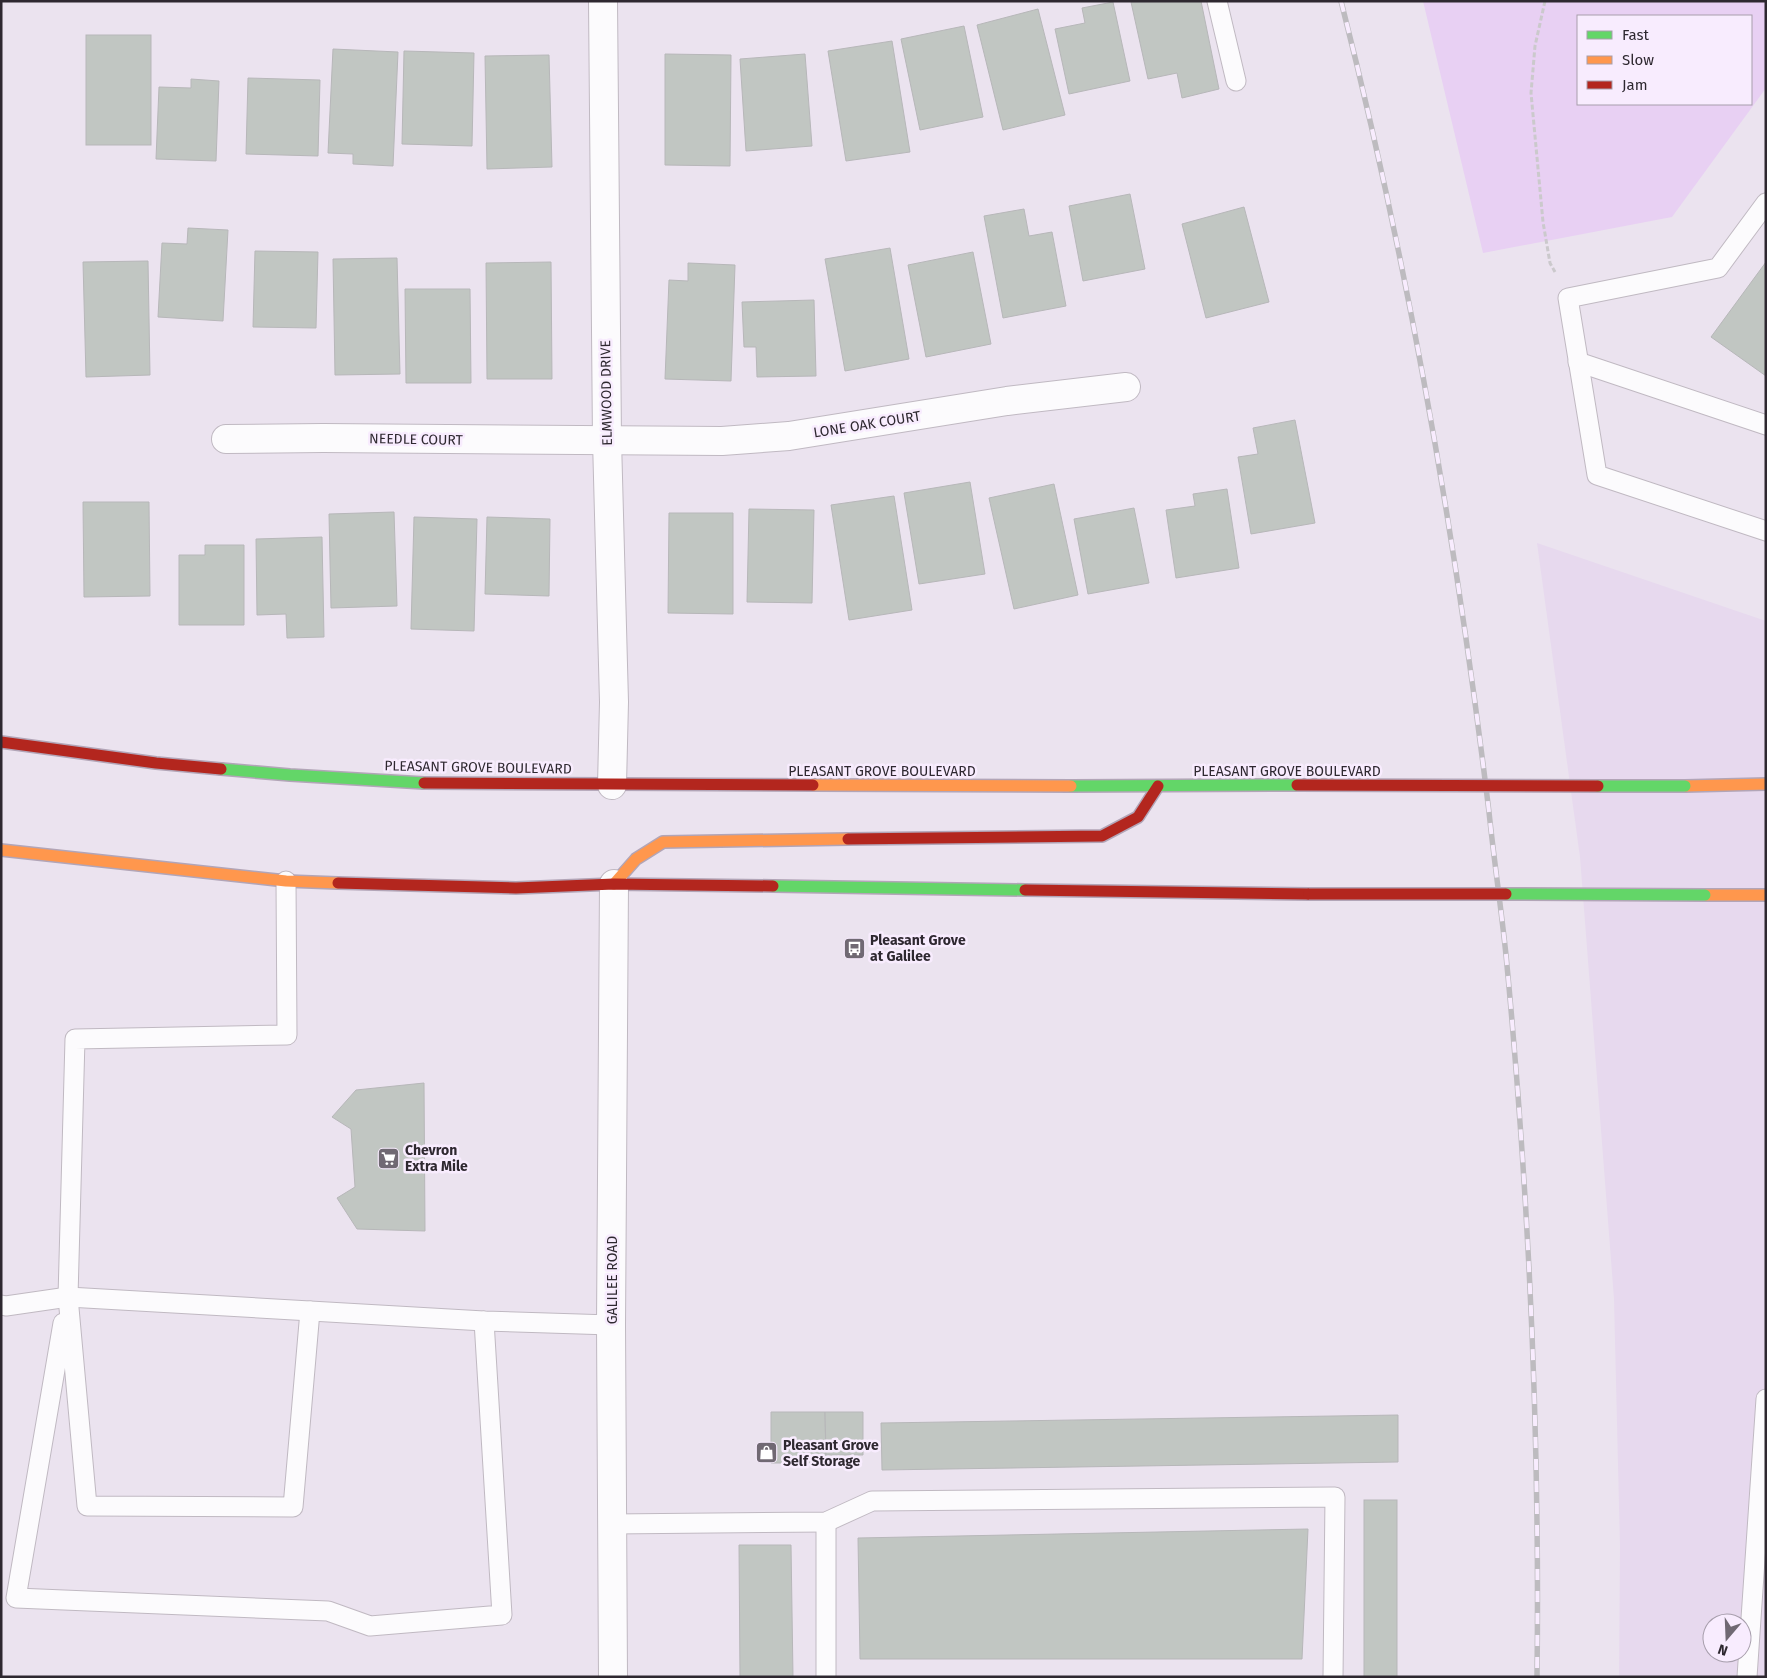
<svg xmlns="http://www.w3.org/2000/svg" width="1767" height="1678" viewBox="0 0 1767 1678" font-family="'Fira Sans',sans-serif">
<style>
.built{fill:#e7d9ee;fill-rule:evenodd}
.green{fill:#e8d0f3;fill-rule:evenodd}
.building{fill:#c1c6c2;stroke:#b7b7b9}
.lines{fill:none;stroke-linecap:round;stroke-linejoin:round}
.lane-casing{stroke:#c0b9c2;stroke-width:21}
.street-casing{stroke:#c0b9c2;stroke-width:30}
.fast-casing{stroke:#b2a5b7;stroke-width:14}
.slow-casing{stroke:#b2a5b7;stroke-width:14}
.jam-casing{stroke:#b2a5b7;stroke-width:14}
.path{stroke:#cbc9cc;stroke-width:3;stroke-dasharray:5 2.5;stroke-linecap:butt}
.lane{stroke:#fcfbfd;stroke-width:19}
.street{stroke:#fcfbfd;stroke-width:28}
.fast{stroke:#63d668;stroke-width:11}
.slow{stroke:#ff974d;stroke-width:11}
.jam{stroke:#b3261e;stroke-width:11}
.rail-casing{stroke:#bdbbbf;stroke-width:5.5}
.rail{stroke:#f8ecfe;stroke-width:4;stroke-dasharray:11;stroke-linecap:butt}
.fast-bridge-casing{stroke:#b2a5b7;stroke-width:14;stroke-linecap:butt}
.jam-bridge-casing{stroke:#b2a5b7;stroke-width:14;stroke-linecap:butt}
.fast-bridge{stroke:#63d668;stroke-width:11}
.jam-bridge{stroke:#b3261e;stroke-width:11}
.labels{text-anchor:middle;stroke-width:5;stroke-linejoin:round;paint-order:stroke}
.street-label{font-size:14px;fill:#2e2830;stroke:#f8ecfe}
.poi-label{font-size:14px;font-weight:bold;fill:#2e2830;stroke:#f8ecfe;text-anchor:start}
</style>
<rect width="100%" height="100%" fill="#ebe3ef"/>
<path class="built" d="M1537,543l229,78v1056h-147l1,-131 -6,-247 -34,-442zM1712,1623h30v30h-30z"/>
<path class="green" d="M1423,1h343v87l-94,129 -189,36zM1578,16h173v88h-173z"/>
<g class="building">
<polygon points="1201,1 1219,89 1182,98 1177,73 1148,79 1131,2"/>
<polygon points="1113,2 1130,81 1069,94 1055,29 1085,23 1082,8"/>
<polygon points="1038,9 1065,115 1003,130 977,25"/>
<polygon points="964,26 983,117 920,130 901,39"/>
<rect x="86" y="35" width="65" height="110"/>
<polygon points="892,41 910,152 846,161 828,51"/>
<polygon points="333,49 398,52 393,166 353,164 353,154 328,153"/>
<polygon points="404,51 474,53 472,146 402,144"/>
<polygon points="665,54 731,55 730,166 665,165"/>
<polygon points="805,54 812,146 746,151 740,59"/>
<polygon points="549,55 552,167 487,169 485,56"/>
<polygon points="248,78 320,80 318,156 246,154"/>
<polygon points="191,79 219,81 216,161 156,159 159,87 191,88"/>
<polygon points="1130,194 1145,269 1083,281 1069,206"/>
<polygon points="1244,207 1269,302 1206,318 1182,224"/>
<polygon points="1024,209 1029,236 1052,232 1066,306 1003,318 984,216"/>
<polygon points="188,228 228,230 223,321 158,317 162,243 187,244"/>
<polygon points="890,248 909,359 845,371 825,259"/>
<polygon points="255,251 318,252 316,328 253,327"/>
<polygon points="973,252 991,344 926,357 908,265"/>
<polygon points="397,258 400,374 335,375 333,259"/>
<polygon points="148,261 150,375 86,377 83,262"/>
<polygon points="551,262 552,379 487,379 486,263"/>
<polygon points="1766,262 1766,376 1711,337"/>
<polygon points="688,263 735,265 731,381 665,379 669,280 688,281"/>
<polygon points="405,289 470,289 471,383 406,383"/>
<polygon points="814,300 816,376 757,377 756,347 744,347 742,302"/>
<polygon points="1295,420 1315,523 1251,534 1238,457 1258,454 1253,428"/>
<polygon points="970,482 985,574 919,584 904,493"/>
<polygon points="1054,484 1078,595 1014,609 989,498"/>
<polygon points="1227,489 1239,568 1176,578 1166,510 1195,506 1193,494"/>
<polygon points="894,496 912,610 849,620 831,505"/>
<polygon points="83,502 149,502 150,596 84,597"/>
<polygon points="1134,508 1149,583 1088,594 1074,519"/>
<polygon points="749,509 814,510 812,603 747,602"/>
<polygon points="394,512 397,606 331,608 329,514"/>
<polygon points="669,513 733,513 733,614 668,613"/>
<polygon points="414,517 477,519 474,631 411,629"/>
<polygon points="487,517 550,519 549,596 485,594"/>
<polygon points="322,537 324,637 287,638 286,614 257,615 256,539"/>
<polygon points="205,545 244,545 244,625 179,625 179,555 205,555"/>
<polygon points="424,1083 425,1231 357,1229 337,1198 355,1187 351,1129 332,1117 356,1090"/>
<polygon points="771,1412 825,1412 826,1463 771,1463"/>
<polygon points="825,1412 863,1412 863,1455 826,1455"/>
<polygon points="1398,1415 1398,1462 882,1470 881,1423"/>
<rect x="1364" y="1500" width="33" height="177"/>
<polygon points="1308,1529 1302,1659 860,1659 858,1538"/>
<polygon points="739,1545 791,1545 793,1677 740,1677"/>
</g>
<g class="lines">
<defs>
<g id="lane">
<polyline points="1217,1 1236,81"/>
<polyline points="1766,203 1718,268 1568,298 1597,475 1766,531"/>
<polyline points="1578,362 1766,425"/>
<polyline points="286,881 287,1035 75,1039 68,1297 87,1506 293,1507 310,1311"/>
<polyline points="1,1305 6,1306 68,1297 484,1321 611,1325"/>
<polyline points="63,1323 16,1598 328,1611 370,1626 502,1615 484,1321"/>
<polyline points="826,1522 826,1677"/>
<polyline points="612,1524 826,1522 872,1501 1335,1497 1333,1677"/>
<polyline points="1747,1677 1766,1399"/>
</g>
<g id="street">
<polyline points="603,1 607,440 614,702 612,785"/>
<polyline points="226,439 323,438 722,441 789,436 1007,401 1126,387"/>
<polyline points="613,1677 611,1325 614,884"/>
</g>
<g id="fast">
<polyline points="221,769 290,775 424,783"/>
<polyline points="1071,786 1297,785"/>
<polyline points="773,886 1025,890"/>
</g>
<g id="slow">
<polyline points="813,785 1071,786"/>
<polyline points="1685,786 1766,784"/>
<polyline points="1,850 286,881 338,883"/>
<polyline points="614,884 636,859 663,842 848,839"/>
<polyline points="1705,895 1766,895"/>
</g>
<g id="jam">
<polyline points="1,742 156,763 221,769"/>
<polyline points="424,783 813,785"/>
<polyline points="848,839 1102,836 1138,817 1158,786"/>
<polyline points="338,883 516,888 614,884 773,886"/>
<polyline points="1025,890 1309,894"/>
</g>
</defs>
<use href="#lane" class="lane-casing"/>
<use href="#street" class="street-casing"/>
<use href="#fast" class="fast-casing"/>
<use href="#slow" class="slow-casing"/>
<use href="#jam" class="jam-casing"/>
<polyline class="path" points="1545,1 1535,46 1531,93 1543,222 1550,263 1555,272"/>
<use href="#lane" class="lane"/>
<use href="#street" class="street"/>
<use href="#fast" class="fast"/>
<use href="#slow" class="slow"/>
<use href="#jam" class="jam"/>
<defs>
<path id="rail" d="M1341,1c68,267 115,538 148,811 5,48 12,95 17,143 23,240 34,481 31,722"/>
</defs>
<use href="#rail" class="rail-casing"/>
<use href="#rail" class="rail"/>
<defs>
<g id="fast-bridge">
<polyline points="1598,786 1685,786"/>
<polyline points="1506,894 1705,895"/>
</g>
<g id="jam-bridge">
<polyline points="1297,785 1598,786"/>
<polyline points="1309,894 1506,894"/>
</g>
</defs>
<use href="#fast-bridge" class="fast-bridge-casing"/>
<use href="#jam-bridge" class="jam-bridge-casing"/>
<use href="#fast-bridge" class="fast-bridge"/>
<use href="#jam-bridge" class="jam-bridge"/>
</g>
<defs>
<symbol id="bus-square" viewBox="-11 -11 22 22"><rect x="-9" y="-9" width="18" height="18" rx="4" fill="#706973" stroke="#f8ecfe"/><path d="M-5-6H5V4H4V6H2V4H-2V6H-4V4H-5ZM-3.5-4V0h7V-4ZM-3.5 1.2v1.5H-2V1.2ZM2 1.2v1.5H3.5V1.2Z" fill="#fff"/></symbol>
<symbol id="supermarket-square" viewBox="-11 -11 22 22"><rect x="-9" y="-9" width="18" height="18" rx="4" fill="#706973" stroke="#f8ecfe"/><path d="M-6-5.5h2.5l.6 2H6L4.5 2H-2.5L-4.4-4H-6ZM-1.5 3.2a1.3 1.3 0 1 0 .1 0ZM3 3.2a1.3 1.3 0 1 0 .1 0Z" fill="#fff"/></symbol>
<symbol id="shop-square" viewBox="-11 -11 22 22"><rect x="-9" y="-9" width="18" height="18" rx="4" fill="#706973" stroke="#f8ecfe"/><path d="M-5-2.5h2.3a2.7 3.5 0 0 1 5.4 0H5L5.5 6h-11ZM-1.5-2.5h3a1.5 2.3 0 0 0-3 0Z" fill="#fff"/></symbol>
</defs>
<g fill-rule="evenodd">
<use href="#bus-square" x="842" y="936" width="25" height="25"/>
<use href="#supermarket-square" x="376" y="1146" width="25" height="25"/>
<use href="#shop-square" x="754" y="1440" width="25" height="25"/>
</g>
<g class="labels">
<g class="street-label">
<text transform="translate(606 393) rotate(-91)" y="5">ELMWOOD DRIVE</text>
<text transform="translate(867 424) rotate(-9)" y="5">LONE OAK COURT</text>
<text transform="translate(416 439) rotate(1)" y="5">NEEDLE COURT</text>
<text transform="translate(478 767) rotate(1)" y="5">PLEASANT GROVE BOULEVARD</text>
<text x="882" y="776">PLEASANT GROVE BOULEVARD</text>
<text x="1287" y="776">PLEASANT GROVE BOULEVARD</text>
<text transform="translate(612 1280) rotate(-90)" y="5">GALILEE ROAD</text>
</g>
<g class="poi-label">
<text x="870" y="945">Pleasant Grove<tspan x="870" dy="16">at Galilee</tspan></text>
<text x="405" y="1155">Chevron<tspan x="405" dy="16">Extra Mile</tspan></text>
<text x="783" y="1450">Pleasant Grove<tspan x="783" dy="16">Self Storage</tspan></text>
</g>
</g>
<rect width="1767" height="1678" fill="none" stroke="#2e2830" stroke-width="5"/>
<rect x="1577" y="15" width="175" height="90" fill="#f8ecfe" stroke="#a79eac"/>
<rect x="1587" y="31" width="25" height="8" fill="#63d668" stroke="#a79eac"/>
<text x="1622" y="40" font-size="15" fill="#2e2830">Fast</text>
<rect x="1587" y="56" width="25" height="8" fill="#ff974d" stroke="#a79eac"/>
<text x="1622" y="65" font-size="15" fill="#2e2830">Slow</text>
<rect x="1587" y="81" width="25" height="8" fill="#b3261e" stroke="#a79eac"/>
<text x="1622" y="90" font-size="15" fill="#2e2830">Jam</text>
<g transform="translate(1727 1638) rotate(199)"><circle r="24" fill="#f8ecfe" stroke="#a79eac"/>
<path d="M0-4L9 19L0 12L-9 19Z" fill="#706973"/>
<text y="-8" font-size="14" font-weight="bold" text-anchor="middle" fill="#2e2830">N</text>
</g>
</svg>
